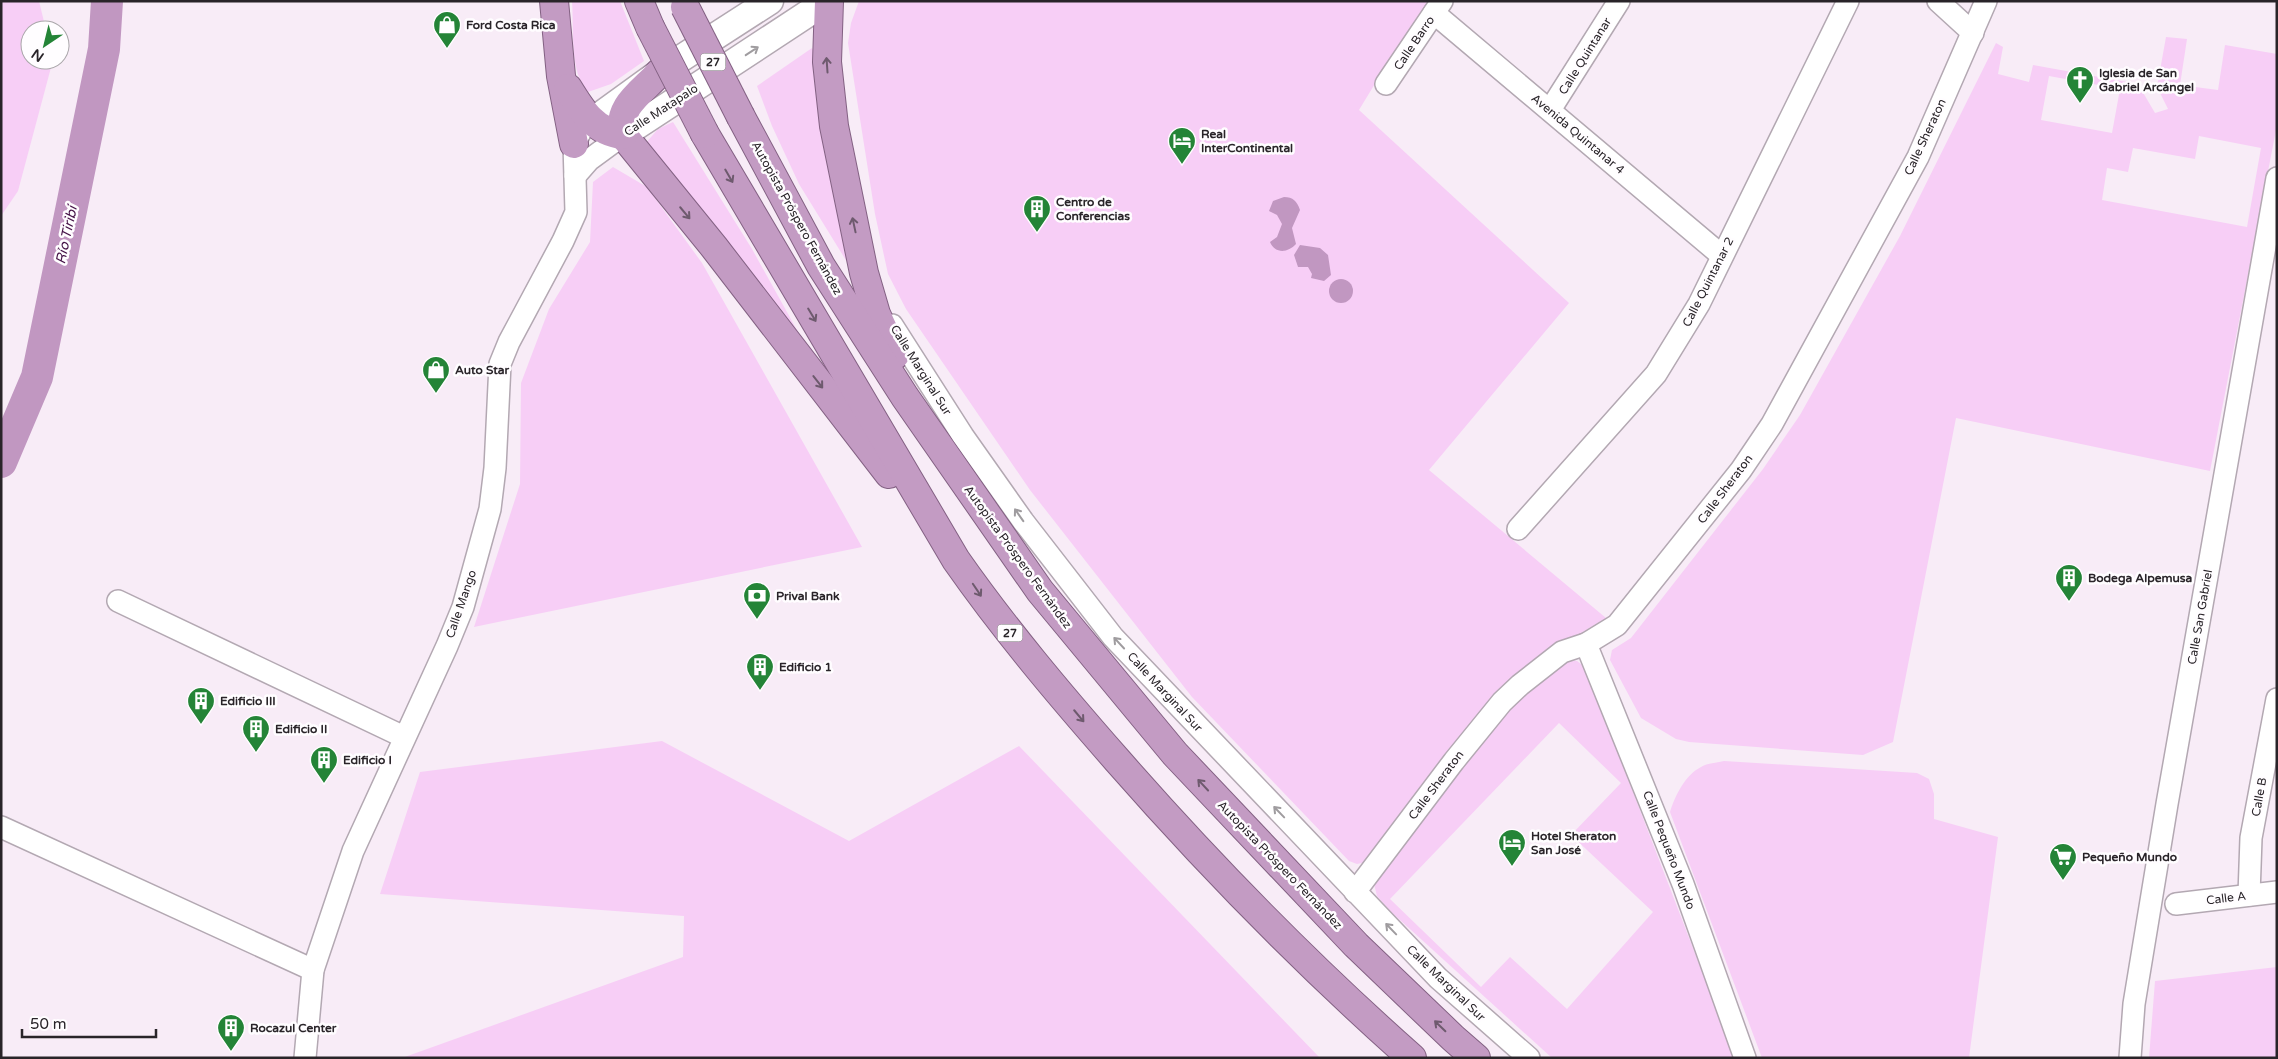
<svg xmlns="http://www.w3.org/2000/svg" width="2278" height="1059" viewBox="0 0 2278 1059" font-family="'Varela Round',sans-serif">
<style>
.green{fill:#f7cef6;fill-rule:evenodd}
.water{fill:#c197c1}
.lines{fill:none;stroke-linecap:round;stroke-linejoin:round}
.river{stroke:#c197c1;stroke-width:32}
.minor-casing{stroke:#b3a8b2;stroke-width:24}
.tertiary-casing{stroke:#b3a8b2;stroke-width:29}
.trunk-casing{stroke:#836183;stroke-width:30}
.minor{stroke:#fff;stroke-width:21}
.tertiary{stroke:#fff;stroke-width:26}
.trunk{stroke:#c39bc3;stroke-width:28}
.trunk-bridge-casing{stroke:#836183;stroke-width:30;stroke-linecap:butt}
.trunk-bridge{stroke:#c39bc3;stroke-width:28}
.oneway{stroke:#9f9c9f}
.oneway2{stroke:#6e5a6e}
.labels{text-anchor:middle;stroke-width:5;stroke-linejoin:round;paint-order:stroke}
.shield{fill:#fffdff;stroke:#696569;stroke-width:1}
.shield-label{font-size:11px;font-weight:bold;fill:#292429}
.poi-label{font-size:12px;font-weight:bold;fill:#292429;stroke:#fffdff;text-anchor:start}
.street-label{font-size:12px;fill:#292429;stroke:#fffdff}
.water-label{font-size:14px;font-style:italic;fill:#441146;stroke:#fffdff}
</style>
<rect width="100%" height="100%" fill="#f8ecf7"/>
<g class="green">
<polygon points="1,1 39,1 46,30 30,30 30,60 53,60 18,191 1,216"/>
<path d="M572,1h48l24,60 -33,23 -23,8c-19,-19 -14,-65 -16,-91z"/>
<polygon points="859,1 1437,1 1376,82 1359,110 1569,303 1429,470 1606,618 1551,651 1366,862 1357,864 1349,861 1192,697 1030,490 906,309 888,274 875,214 848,43 851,23"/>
<path d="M2166,37l21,2 -7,46 38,5 7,-45 52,9v71l-67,346 -254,-53 -63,324 -30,13 -174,-13 -13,-3 -35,-21 -31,-58 2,-10 19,-12 132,-169 37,-54 100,-179 96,-193 7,4 -5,27 31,8 4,-17 105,19 17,29 13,-4 -11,-22zM2049,76l71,13 -8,44 -71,-13zM2199,136l62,12 -14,79 -145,-27 5,-32 21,4 5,-24 62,11z"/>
<polygon points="812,48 819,65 855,275 799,184 772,126 757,86"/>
<polygon points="673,122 752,249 813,359 645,144 658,129"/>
<polygon points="613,167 647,187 702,263 862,547 474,627 520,484 521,383 549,309 590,242 593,182"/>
<path d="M1569,660l8,1 8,6 131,341 17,50h-181l-162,-147 -13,-15 -3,-12 124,-165 57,-52zM1559,723l62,60 -50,52 82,77 -86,97 -57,-52 -29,30 -91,-88z"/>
<polygon points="662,741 849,841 1019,746 1320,1058 402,1058 683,957 684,916 380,894 420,772"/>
<path d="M1724,761l193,12 12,6 5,15v25l64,18 -29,221h-207l-92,-246c5,-16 15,-37 31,-45 6,-4 16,-4 23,-6z"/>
<polygon points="2277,967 2277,1058 2149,1058 2155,981"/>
</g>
<g class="water">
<path d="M1284,197c9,0 13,4 16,13l-8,18 4,16c-8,9 -21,10 -26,-2l7,-5 5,-13 -5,-9 -8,-4 4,-10z"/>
<polygon points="1300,245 1320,248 1328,255 1331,275 1324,281 1311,278 1312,274 1308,267 1298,267 1294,255"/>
<circle cx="1341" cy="291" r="12"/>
</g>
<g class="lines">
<polyline class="river" points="1,462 37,377 104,49 107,1"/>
<defs>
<g id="minor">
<polyline points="1938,1 1973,33"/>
<polyline points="1434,13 1721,255"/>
<polyline points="1386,84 1442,1"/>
<polyline points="1550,110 1619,1"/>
<polyline points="575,176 589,160 623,135"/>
<polyline points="892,325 963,436 1023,521 1113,637 1438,978 1529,1058"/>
<polyline points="1518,529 1656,374 1699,304 1848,1"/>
<polyline points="118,601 404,737"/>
<polyline points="1586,644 1683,884 1745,1058"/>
<polyline points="1,827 313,970"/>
<polyline points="1355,892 1454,761 1502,702 1520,685 1562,652 1586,644 1617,625 1741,470 1772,424 1918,157 1986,1"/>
<polyline points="2249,895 2251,838 2277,699"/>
<polyline points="2176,904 2277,892"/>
<polyline points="305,1058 313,970 353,851 447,646 463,607 490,509 495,468 500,364 509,342 563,241 576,212 574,144 581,131"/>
<polyline points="2130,1058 2134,1004 2167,804 2277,178"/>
</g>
<g id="tertiary">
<polyline points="591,122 660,72 770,1"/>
<polyline points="623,135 827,1"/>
</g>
<g id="trunk">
<polyline points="554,1 561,76 574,144"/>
<polyline points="639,1 650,27"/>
<polyline points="829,1 827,62 834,126 864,273 876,314 895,355"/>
<path d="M660,72c-18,20 -44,34 -37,63l91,112 175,227"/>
<path d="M568,88c14,23 27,44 55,47"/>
<polyline points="741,117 821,266 905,397 1040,591 1175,754 1356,945 1453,1038 1476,1058"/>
<path d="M705,134l251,426c49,70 104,135 161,200 92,105 190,205 295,298"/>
</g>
</defs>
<use href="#minor" class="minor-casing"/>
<use href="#tertiary" class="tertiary-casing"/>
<use href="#trunk" class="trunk-casing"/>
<use href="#minor" class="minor"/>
<use href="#tertiary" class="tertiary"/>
<use href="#trunk" class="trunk"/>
<defs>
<g id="trunk-bridge">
<polyline points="685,7 741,117"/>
<polyline points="650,27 705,134"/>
</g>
</defs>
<use href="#trunk-bridge" class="trunk-bridge-casing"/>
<use href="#trunk-bridge" class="trunk-bridge"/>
</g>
<defs><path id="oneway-shaft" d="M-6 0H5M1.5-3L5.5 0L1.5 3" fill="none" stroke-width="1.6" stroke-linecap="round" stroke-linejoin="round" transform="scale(1.25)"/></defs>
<g class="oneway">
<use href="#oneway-shaft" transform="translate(752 51) rotate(-33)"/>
<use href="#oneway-shaft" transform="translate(1019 515) rotate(-125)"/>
<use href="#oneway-shaft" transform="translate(1119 643) rotate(-133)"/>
<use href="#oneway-shaft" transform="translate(1279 812) rotate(-134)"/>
<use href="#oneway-shaft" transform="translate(1391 929) rotate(-134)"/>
</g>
<g class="oneway2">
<use href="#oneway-shaft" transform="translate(827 65) rotate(-94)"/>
<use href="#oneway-shaft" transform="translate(729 176) rotate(60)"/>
<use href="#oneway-shaft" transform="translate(685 213) rotate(50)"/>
<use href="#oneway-shaft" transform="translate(854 225) rotate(-102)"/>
<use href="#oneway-shaft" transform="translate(812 315) rotate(59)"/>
<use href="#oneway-shaft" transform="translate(818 382) rotate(52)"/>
<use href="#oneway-shaft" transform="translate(977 590) rotate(56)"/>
<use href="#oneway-shaft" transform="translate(1079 716) rotate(50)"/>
<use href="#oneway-shaft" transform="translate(1203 785) rotate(-133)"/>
<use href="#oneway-shaft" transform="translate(1440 1026) rotate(-136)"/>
</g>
<defs>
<symbol id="shop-pin" viewBox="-11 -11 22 30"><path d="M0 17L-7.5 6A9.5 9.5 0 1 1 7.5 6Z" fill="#248437" stroke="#fffdff"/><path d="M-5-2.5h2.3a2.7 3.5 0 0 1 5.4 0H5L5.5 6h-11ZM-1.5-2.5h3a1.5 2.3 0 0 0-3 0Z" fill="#fff"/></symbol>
<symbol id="church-pin" viewBox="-11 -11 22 30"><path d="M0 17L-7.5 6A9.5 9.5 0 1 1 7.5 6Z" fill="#248437" stroke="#fffdff"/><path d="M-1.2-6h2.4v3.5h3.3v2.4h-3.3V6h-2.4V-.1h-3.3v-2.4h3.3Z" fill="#fff"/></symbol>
<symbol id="hotel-pin" viewBox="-11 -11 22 30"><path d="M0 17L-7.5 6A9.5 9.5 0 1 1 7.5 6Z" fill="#248437" stroke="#fffdff"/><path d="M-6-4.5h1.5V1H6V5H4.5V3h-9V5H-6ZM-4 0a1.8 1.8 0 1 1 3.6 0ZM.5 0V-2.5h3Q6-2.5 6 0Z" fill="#fff"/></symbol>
<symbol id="building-pin" viewBox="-11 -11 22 30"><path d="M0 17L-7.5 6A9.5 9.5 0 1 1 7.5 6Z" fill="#248437" stroke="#fffdff"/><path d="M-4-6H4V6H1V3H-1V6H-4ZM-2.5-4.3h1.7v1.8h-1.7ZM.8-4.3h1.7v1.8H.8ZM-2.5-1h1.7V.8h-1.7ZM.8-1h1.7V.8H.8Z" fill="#fff"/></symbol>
<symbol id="bank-pin" viewBox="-11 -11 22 30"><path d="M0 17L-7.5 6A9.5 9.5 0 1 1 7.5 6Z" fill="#248437" stroke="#fffdff"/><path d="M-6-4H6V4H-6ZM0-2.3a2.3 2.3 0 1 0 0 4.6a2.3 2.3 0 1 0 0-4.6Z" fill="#fff"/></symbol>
<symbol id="supermarket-pin" viewBox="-11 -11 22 30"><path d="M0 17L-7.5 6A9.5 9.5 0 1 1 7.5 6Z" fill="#248437" stroke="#fffdff"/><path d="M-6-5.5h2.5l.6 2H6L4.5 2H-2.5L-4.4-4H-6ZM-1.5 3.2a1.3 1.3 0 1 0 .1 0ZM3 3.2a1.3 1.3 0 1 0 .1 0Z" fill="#fff"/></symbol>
</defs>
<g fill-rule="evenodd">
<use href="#shop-pin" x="431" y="9" width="32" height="43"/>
<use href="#church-pin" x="2064" y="64" width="32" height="43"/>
<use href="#hotel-pin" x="1166" y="125" width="32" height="43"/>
<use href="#building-pin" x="1021" y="193" width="32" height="43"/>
<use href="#shop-pin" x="420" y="354" width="32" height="43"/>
<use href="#building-pin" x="2053" y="562" width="32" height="43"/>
<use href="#bank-pin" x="741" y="580" width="32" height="43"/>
<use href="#building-pin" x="744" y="651" width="32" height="43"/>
<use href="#building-pin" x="185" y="685" width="32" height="43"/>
<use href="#building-pin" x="240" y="713" width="32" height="43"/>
<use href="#building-pin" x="308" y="744" width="32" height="43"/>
<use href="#hotel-pin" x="1496" y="827" width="32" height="43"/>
<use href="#supermarket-pin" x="2047" y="841" width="32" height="43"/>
<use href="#building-pin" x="215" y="1012" width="32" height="43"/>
</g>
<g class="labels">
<g class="shield">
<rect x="700.5" y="53.5" width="25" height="17" rx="4"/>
<rect x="997.5" y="624.5" width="25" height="17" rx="4"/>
</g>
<g class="shield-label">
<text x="713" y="66">27</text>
<text x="1010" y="637">27</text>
</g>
<g class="poi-label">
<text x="466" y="29">Ford Costa Rica</text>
<text x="2099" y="77">Iglesia de San<tspan x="2099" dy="14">Gabriel Arcángel</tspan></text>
<text x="1201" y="138">Real<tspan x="1201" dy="14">InterContinental</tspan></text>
<text x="1056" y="206">Centro de<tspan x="1056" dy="14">Conferencias</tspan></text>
<text x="455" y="374">Auto Star</text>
<text x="2088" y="582">Bodega Alpemusa</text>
<text x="776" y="600">Prival Bank</text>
<text x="779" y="671">Edificio 1</text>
<text x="220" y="705">Edificio III</text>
<text x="275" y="733">Edificio II</text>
<text x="343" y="764">Edificio I</text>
<text x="1531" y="840">Hotel Sheraton<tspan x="1531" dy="14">San José</tspan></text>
<text x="2082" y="861">Pequeño Mundo</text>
<text x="250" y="1032">Rocazul Center</text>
</g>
<g class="street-label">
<text transform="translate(1414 43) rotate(-56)" y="4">Calle Barro</text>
<text transform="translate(1585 56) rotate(-58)" y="4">Calle Quintanar</text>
<text transform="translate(661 110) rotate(-33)" y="4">Calle Matapalo</text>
<text transform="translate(1578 134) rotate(40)" y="4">Avenida Quintanar 4</text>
<text transform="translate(1925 137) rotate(-65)" y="4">Calle Sheraton</text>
<text transform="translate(797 218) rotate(61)" y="4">Autopista Próspero Fernández</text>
<text transform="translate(1708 282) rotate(-63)" y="4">Calle Quintanar 2</text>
<text transform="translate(921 370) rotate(58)" y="4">Calle Marginal Sur</text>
<text transform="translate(1725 489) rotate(-53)" y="4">Calle Sheraton</text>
<text transform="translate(1018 557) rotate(54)" y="4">Autopista Próspero Fernández</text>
<text transform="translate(461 604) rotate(-71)" y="4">Calle Mango</text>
<text transform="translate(2200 617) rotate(-80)" y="4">Calle San Gabriel</text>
<text transform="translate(1165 692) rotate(47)" y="4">Calle Marginal Sur</text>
<text transform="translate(1436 785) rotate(-53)" y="4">Calle Sheraton</text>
<text transform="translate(2259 797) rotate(-80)" y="4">Calle B</text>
<text transform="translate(1669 850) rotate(69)" y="4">Calle Pequeño Mundo</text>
<text transform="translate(1280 865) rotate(46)" y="4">Autopista Próspero Fernández</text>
<text transform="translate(2226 898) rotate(-7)" y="4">Calle A</text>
<text transform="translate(1446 983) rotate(44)" y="4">Calle Marginal Sur</text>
</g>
<g class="water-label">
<text transform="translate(66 235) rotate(-78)" y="5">Río Tiribí</text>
</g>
</g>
<rect width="2278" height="1059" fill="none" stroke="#292429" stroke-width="5"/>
<g transform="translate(45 45) rotate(215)"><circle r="24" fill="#fffdff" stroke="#a9a6a9"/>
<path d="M0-4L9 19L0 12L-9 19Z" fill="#248437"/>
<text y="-8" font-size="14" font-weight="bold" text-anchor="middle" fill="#292429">N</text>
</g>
<path d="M22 1029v8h134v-8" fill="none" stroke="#292429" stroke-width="2.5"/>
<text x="30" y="1029" font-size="15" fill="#292429" stroke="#fffdff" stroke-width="4" paint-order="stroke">50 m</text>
</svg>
